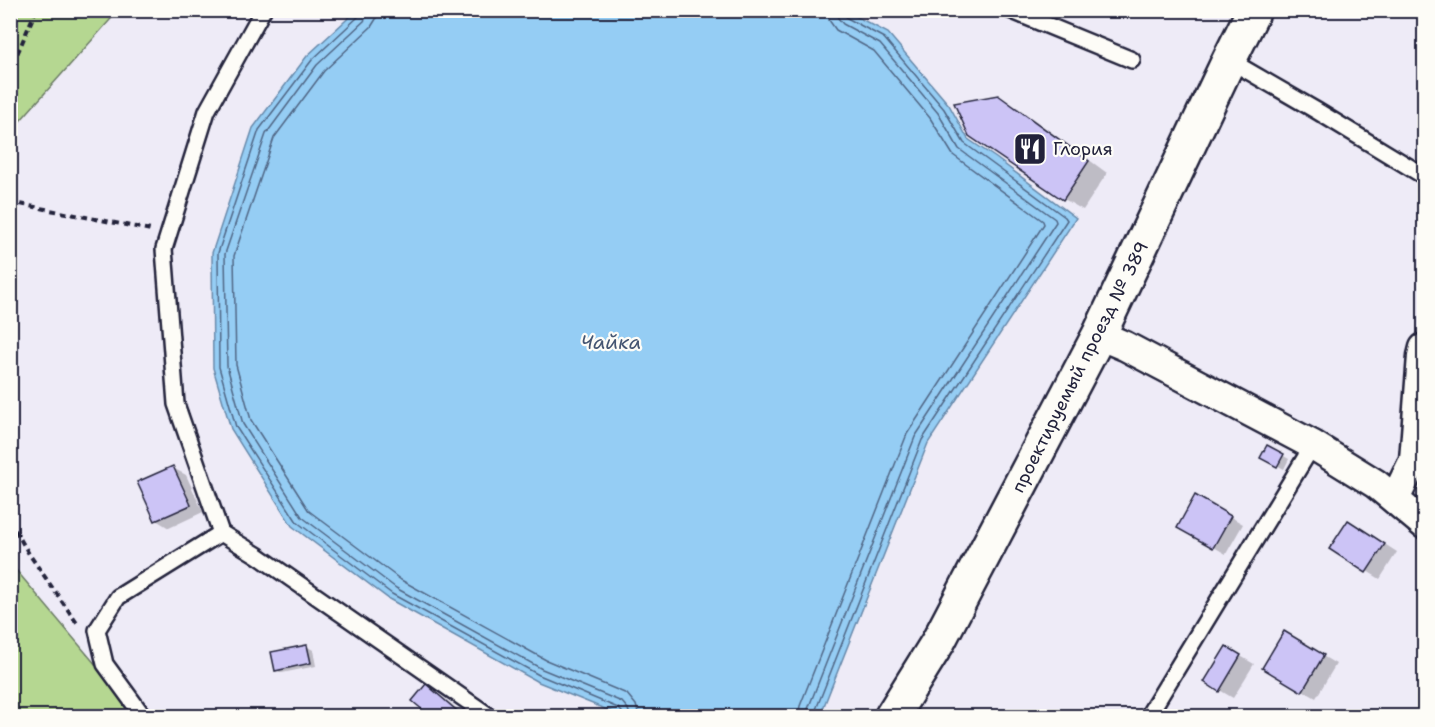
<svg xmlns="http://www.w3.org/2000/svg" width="1435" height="727" viewBox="0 0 1435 727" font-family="'Shantell Sans',sans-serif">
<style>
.green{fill:#b5d791;stroke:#6c7c66;stroke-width:1.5}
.water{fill:#95cdf4;stroke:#6789aa;stroke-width:1.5}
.shadow{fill:#0003}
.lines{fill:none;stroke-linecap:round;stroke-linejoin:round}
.shore{stroke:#506685;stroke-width:1.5}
.building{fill:#ccc4f6;stroke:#22223b;stroke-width:1.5}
.service-casing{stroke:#22223b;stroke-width:20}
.minor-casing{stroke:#22223b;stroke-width:33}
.secondary-casing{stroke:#22223b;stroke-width:38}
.path{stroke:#22223b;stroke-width:4;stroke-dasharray:6 4.5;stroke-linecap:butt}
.service{stroke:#fdfcf7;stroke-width:15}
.minor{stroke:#fdfcf7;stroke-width:28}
.secondary{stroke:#fdfcf7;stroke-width:33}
.labels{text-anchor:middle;stroke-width:4.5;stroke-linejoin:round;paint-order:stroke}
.poi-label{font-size:18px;fill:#22223b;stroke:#fdfcf7;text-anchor:start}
.street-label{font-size:18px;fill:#22223b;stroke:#fdfcf7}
.water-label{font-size:20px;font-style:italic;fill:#445572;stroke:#fdfcf7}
</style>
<rect width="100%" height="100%" fill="#eeebf7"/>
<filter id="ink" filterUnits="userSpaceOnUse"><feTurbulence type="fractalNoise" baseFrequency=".0167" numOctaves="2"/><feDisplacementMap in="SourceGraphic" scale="12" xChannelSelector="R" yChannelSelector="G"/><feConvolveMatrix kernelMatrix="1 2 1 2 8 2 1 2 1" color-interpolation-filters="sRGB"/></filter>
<g filter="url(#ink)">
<g class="green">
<polygon points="11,10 118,11 11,131 10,11"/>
<polygon points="11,564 139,716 11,716"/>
</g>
<polygon class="water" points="356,11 846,11 888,33 949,105 968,139 996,158 1076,218 928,443 820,716 726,716 720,714 719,716 622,716 536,681 389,599 292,526 231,429 213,368 212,253 253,128 307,56"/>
<g class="shadow">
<polygon points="1087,10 1098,10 1095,15"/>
<polygon points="998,96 1018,108 1107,173 1083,210 1064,199"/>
<polygon points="1268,447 1289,459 1284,469 1262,457"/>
<polygon points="173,468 186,475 203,512 169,528 156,520"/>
<polygon points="1196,497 1243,524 1226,554 1179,527"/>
<polygon points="1361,529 1397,552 1380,579 1331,549"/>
<polygon points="1284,633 1336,664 1316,698 1264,668"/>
<polygon points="306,646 313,650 316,666 282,673 276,670"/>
<polygon points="1227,648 1254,664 1233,698 1206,682"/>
<polygon points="426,686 439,694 466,716 432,716 414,701"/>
</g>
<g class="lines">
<g class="shore">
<polyline points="360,10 358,17 312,60 259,130 218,253 219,367 236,427 297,522 392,594 539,675 618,708 622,712 622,716"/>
<polyline points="368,10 367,16 364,21 317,65 266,134 225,254 227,366 243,424 302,517 396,588 542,669 622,702 628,709 630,716"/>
<polyline points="377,10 376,19 371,27 324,71 274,138 234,256 236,365 251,420 309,511 401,580 546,660 627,694 636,705 639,716"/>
<polyline points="798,716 800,706 907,434 1044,224 1043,221 953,155 930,118 874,51 836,30 829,20 828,10"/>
<polyline points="807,716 808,709 915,437 1056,222 1055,219 959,149 938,113 880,44 843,24 838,18 837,10"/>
<polyline points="815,716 815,712 922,440 1067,220 1065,217 964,143 944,109 884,38 847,18 845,15 844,10"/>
</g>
</g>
<g class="building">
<polygon points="998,95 1089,161 1063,200 969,136 954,103"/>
<polygon points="1267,445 1284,454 1277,467 1260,458"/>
<polygon points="173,466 191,505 155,521 137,482"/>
<polygon points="1195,495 1231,516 1213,548 1177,528"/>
<polygon points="1348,520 1385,544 1366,573 1329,549"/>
<polygon points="1284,631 1324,655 1302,692 1262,668"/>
<polygon points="307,645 311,663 275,671 271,652"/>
<polygon points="1226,646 1241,655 1219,692 1204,682"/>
<polygon points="426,684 463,716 430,716 412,701"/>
</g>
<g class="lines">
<defs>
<g id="service">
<polyline points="1010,10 1132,60"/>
<polyline points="1229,60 1317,111 1424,176"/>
<polyline points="221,533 176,404 164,249 207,111 263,10"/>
<polyline points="143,716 105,664 97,630 118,597 221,533 257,555 489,716"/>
<polyline points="1148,716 1313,445"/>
</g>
<g id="minor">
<polyline points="1099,335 1125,346 1313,445 1376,484 1424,524"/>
<polyline points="1395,499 1414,460 1422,356 1424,348"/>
</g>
<polyline id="secondary" points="892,716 938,642 1099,335 1229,60 1254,10"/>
</defs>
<use href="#service" class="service-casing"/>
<use href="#minor" class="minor-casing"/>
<use href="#secondary" class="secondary-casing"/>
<g class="path">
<polyline points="10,73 18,52 36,10"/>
<polyline points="10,202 151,230"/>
<polyline points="10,521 29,554 79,626"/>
</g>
<use href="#service" class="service"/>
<use href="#minor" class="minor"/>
<use href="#secondary" class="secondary"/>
</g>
</g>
<defs>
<symbol id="restaurant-square" viewBox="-11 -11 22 22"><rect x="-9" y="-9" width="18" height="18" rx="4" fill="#22223b" stroke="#fdfcf7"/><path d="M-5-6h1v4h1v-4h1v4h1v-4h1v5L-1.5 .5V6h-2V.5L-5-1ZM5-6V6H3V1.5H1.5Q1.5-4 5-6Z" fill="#fff"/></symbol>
</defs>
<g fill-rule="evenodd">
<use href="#restaurant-square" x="1011" y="130" width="38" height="38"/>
</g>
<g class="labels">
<g class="poi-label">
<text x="1053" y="155">Глория</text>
</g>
<g class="street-label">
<text transform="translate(1080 367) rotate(-63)" y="6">проектируемый проезд № 389</text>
</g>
<g class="water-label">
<text x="611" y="349">Чайка</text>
</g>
</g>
<rect width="1435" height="727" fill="none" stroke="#fdfcf7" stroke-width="36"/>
<rect x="18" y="18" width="1399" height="691" fill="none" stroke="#22223b" stroke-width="2" filter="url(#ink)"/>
</svg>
